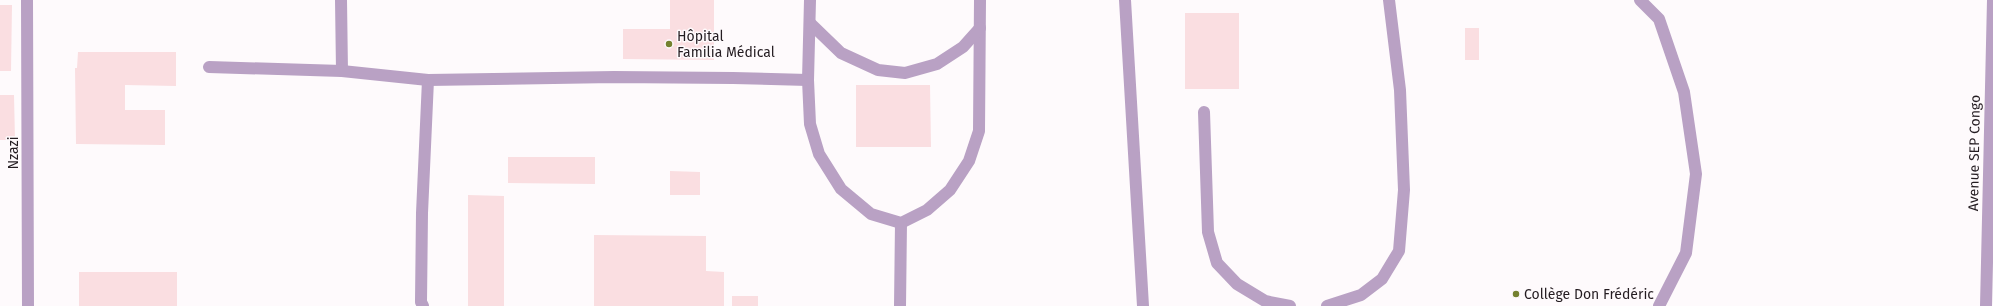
<svg xmlns="http://www.w3.org/2000/svg" width="1993" height="306" viewBox="0 0 1993 306" font-family="'Fira Sans',sans-serif">
<style>
.building{fill:#fadee1}
.lines{fill:none;stroke-linecap:round;stroke-linejoin:round}
.minor{stroke:#b9a1c4;stroke-width:12}
.poi-dot{fill:#74812f;stroke:#fefafc;stroke-width:1.5}
.labels{text-anchor:middle;stroke-width:3;stroke-linejoin:round;paint-order:stroke}
.poi-label{font-size:14px;fill:#241c21;stroke:#fefafc;text-anchor:start}
.street-label{font-size:14px;fill:#241c21;stroke:#fefafc}
</style>
<rect width="100%" height="100%" fill="#fefafc"/>
<g class="building">
<polygon points="670,0 714,0 714,60 623,59 623,29 670,29"/>
<polygon points="0,5 12,5 11,71 0,71"/>
<rect x="1185" y="13" width="54" height="76"/>
<rect x="1465" y="28" width="14" height="32"/>
<polygon points="78,52 176,52 176,86 125,85 125,110 165,110 165,145 76,144 75,68 77,68"/>
<polygon points="856,85 930,85 931,147 856,147"/>
<polygon points="0,95 14,95 15,140 0,140"/>
<polygon points="508,157 595,157 595,184 508,183"/>
<polygon points="670,171 700,172 700,195 670,195"/>
<polygon points="468,195 504,196 504,306 468,306"/>
<polygon points="594,235 706,236 706,271 724,272 724,306 594,306"/>
<rect x="79" y="272" width="98" height="34"/>
<rect x="732" y="296" width="26" height="10"/>
</g>
<g class="lines">
<g class="minor">
<polyline points="27,0 28,306"/>
<polyline points="341,0 342,71"/>
<polyline points="810,0 808,80 810,124 819,154 841,189 871,214 901,223 927,210 950,190 969,161 979,131 980,0"/>
<polyline points="1125,0 1143,306"/>
<polyline points="1640,0 1659,19 1684,92 1696,174 1686,253 1659,306"/>
<polyline points="811,24 841,53 878,70 905,73 937,64 963,47 980,28"/>
<polyline points="209,67 342,71 428,80 614,77 733,78 808,80"/>
<polyline points="1204,112 1208,232 1217,263 1237,284 1265,301 1290,306"/>
<polyline points="423,306 421,302 422,213 428,80"/>
<polyline points="900,306 901,223"/>
<polyline points="1327,306 1361,295 1382,279 1399,251 1404,190 1400,90 1389,0"/>
<polyline points="1986,306 1993,0"/>
</g>
</g>
<g class="poi-dot">
<circle cx="669" cy="44" r="4"/>
<circle cx="1516" cy="294" r="4"/>
</g>
<g class="labels">
<g class="poi-label">
<text x="677" y="41">Hôpital<tspan x="677" dy="16">Familia Médical</tspan></text>
<text x="1524" y="299">Collège Don Frédéric</text>
</g>
<g class="street-label">
<text transform="translate(13 153) rotate(-90)" y="5">Nzazi</text>
<text transform="translate(1974 153) rotate(-89)" y="5">Avenue SEP Congo</text>
</g>
</g>
</svg>
